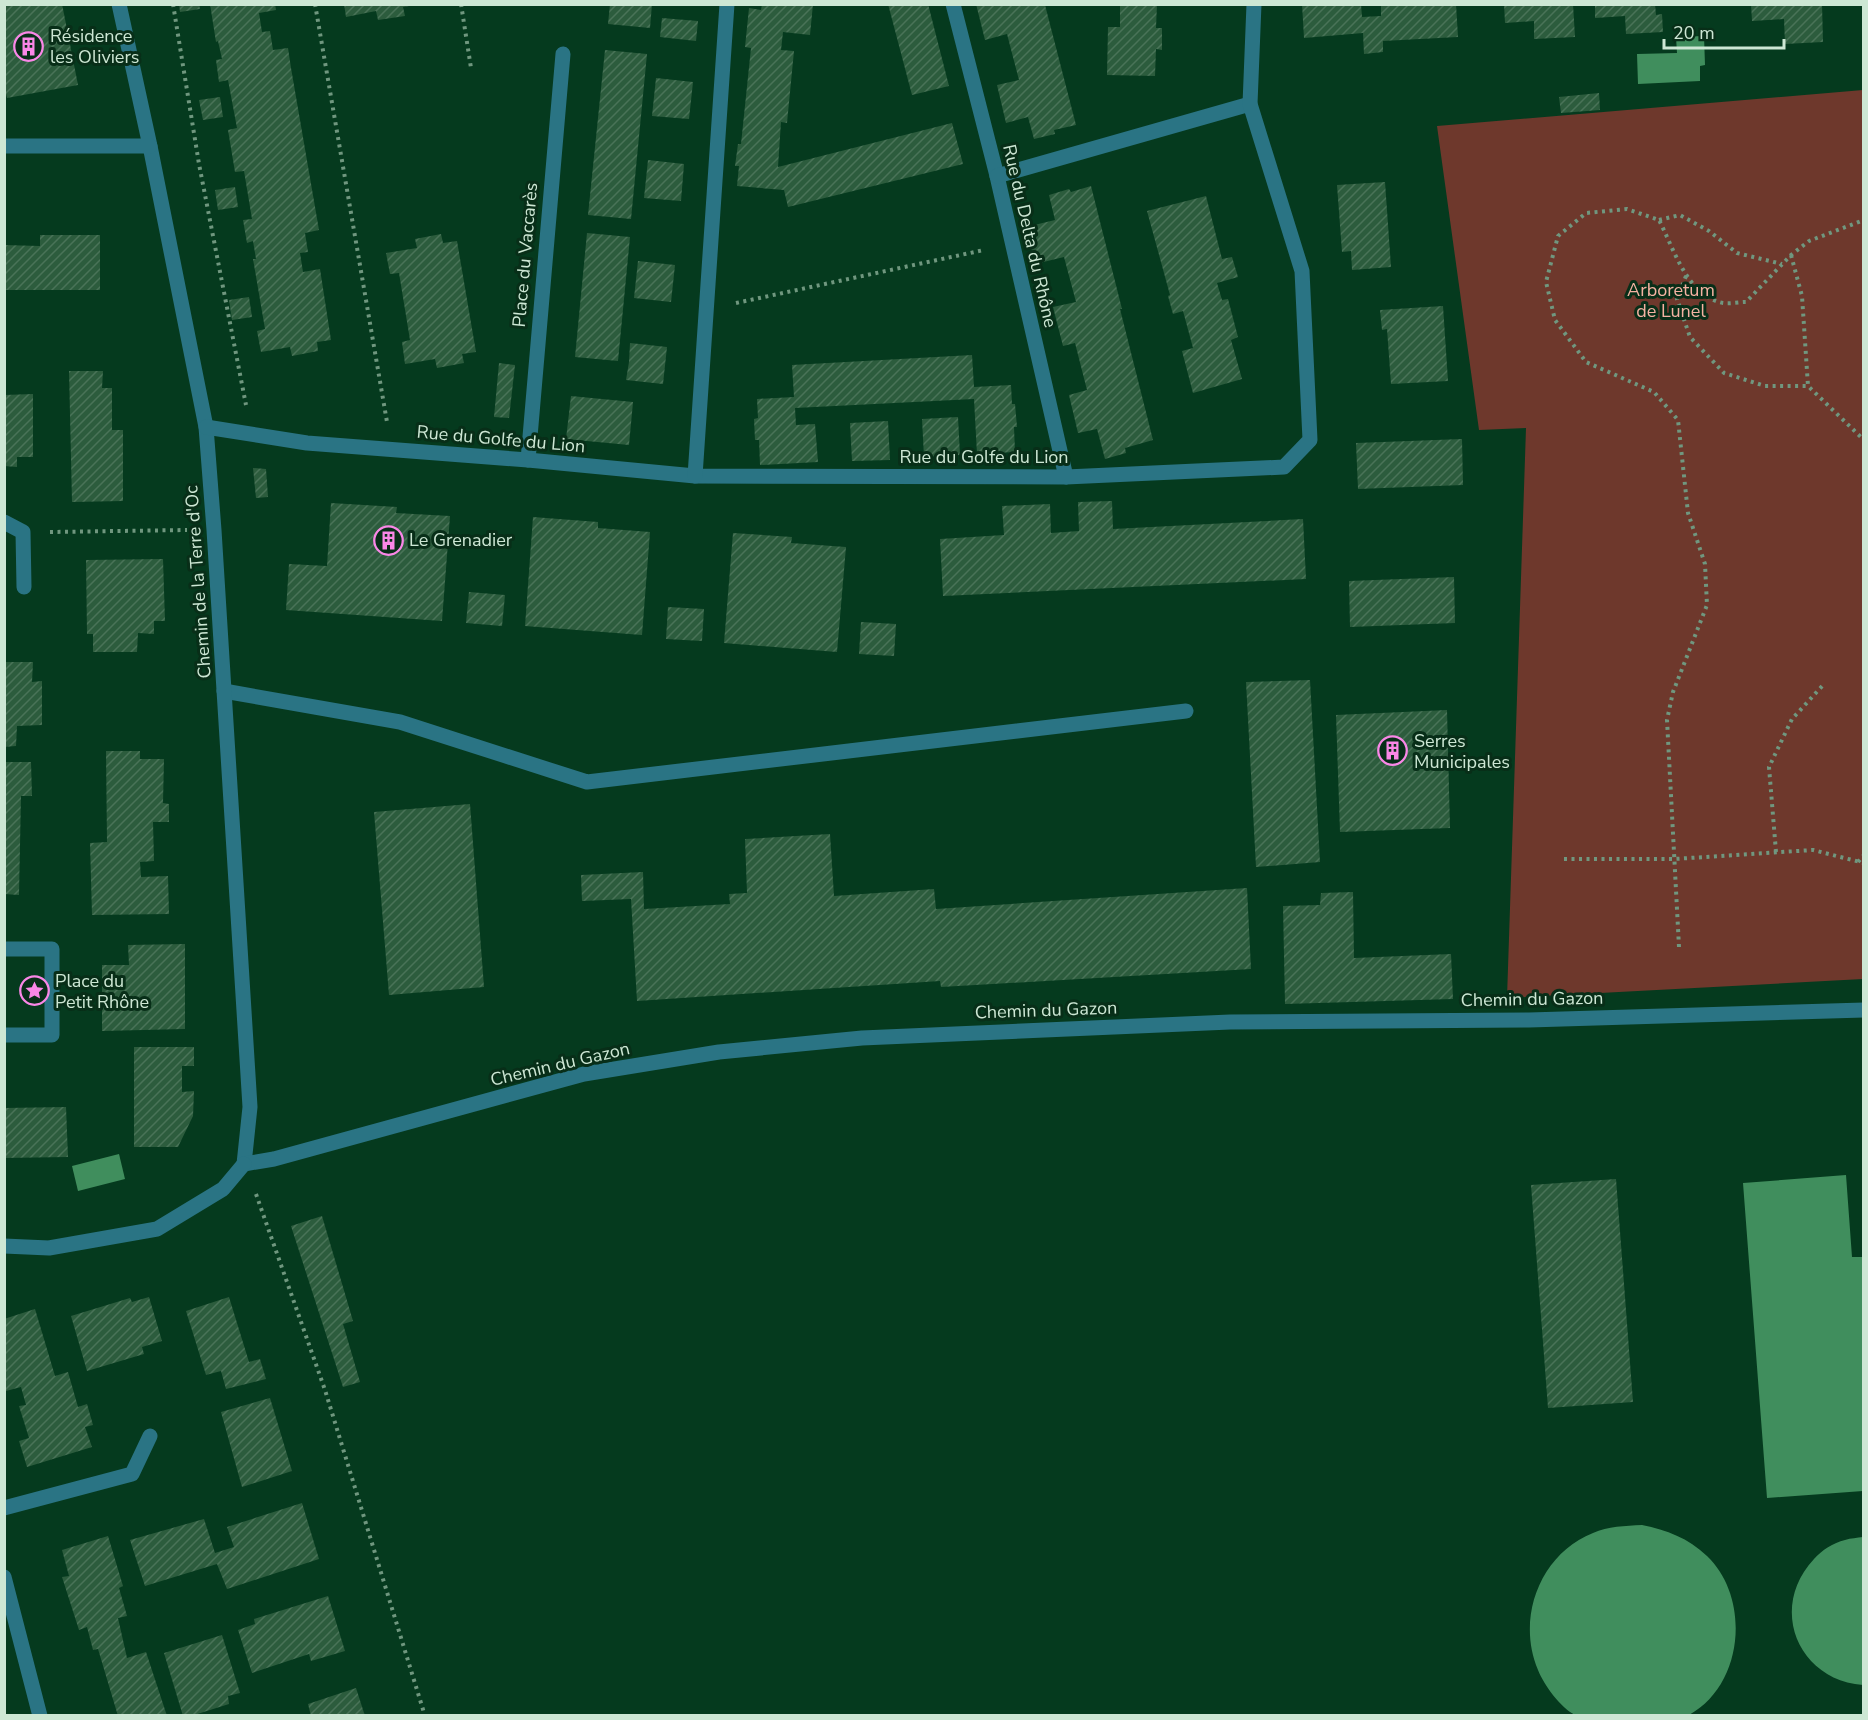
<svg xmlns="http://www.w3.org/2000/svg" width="1868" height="1720" viewBox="0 0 1868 1720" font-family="'Nunito Sans',sans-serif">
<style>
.garden{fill:#6e382c}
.water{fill:#408e5d}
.building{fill:url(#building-hatch)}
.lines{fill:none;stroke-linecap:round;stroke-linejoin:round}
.path{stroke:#70977f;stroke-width:4;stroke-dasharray:3 4.5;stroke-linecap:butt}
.service{stroke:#2a7484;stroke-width:15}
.minor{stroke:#2a7484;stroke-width:15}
.labels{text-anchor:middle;stroke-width:6;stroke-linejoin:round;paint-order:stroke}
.poi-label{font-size:18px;fill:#cde7d4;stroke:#082e18;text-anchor:start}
.street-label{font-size:18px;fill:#cde7d4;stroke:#082e18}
.park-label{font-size:18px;fill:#f5b2a2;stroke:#082e18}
</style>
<defs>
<pattern id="building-hatch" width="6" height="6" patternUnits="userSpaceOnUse" patternTransform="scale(1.5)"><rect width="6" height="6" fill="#2c5c3d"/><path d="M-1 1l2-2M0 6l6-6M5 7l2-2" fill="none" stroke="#497358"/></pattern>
</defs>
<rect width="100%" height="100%" fill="#053a1e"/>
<polygon class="garden" points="1863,90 1863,979 1507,998 1526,428 1479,430 1437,126"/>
<g class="water">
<polygon points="1704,36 1705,65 1700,66 1700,81 1638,84 1637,54 1677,53 1676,37"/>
<polygon points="119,1154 125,1179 78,1191 72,1166"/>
<polygon points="1846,1175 1852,1257 1863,1257 1863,1491 1767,1498 1743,1183"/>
<path d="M1642,1525c25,5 46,13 65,31 44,42 37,129 -18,159 -29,1 -58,1 -87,1 -7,0 -20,2 -27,-1 -15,-8 -31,-30 -37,-45 -22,-52 2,-116 55,-137 15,-7 32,-7 49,-8z"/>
<path d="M1863,1537h1l-1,148c-65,-5 -95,-77 -49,-126 8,-9 19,-16 31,-19 6,-2 12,-2 18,-3z"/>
</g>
<g class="building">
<polygon points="4,4 62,4 78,85 7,98 4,87"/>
<polygon points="179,4 199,4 200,9 180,12"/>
<polygon points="210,4 275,4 276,10 259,13 262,32 270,31 273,50 288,48 291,68 319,230 305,233 308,252 300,253 303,272 320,269 331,340 317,342 318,351 292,356 290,347 261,352 257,331 265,329 253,259 256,259 253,241 247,243 243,220 252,219 244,171 235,172 228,130 237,128 228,80 219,82 216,60 222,59 218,41 216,42"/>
<polygon points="344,4 409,4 409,6 403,7 405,16 378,20 376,11 346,17"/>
<polygon points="610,4 652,4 650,28 608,24"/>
<polygon points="762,4 813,4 810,35 783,32 781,50 794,51 787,123 781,122 778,167 952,123 963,164 788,207 784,190 737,186 739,166 735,166 738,144 741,144 751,48 745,47 749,8 761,10"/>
<polygon points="888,4 928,4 949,86 912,95"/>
<polygon points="976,4 1045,5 1076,125 1054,130 1055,134 1034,139 1028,117 1006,123 997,85 1019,80 1007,34 985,40"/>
<polygon points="1120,4 1157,4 1156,28 1162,28 1162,50 1156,49 1155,76 1107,75 1108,27 1120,27"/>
<polygon points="1302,4 1361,4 1362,17 1381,16 1381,4 1456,4 1458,37 1383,41 1383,52 1364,54 1363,33 1304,38"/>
<polygon points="1504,4 1573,4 1575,37 1534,39 1534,21 1505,23"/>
<polygon points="1595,4 1655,4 1656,15 1662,14 1663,32 1626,34 1625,16 1595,18"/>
<polygon points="1751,4 1822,4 1823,42 1785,44 1784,19 1752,21"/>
<polygon points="662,18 698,21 696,41 660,37"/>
<polygon points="605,50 647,54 631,219 588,215"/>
<polygon points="656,78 693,82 689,119 652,116"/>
<polygon points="1599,93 1600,110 1561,113 1559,97"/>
<polygon points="220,97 223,117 203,120 199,100"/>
<polygon points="648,160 684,164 681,201 644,198"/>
<polygon points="1385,182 1391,267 1352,270 1351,251 1342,252 1337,185"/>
<polygon points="1091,186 1122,309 1120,309 1153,440 1125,448 1126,453 1105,459 1097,429 1078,433 1069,395 1087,390 1075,343 1063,346 1053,307 1076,302 1064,257 1035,264 1026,227 1055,220 1049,195 1069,189 1071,192"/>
<polygon points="235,187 238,207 218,210 215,190"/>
<polygon points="1206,196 1222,259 1232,257 1238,277 1217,283 1222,300 1228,299 1238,337 1231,340 1242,379 1193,393 1182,351 1193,348 1183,311 1173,314 1168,296 1170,295 1147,211"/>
<polygon points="587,233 630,237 618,361 575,357"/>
<polygon points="441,234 443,243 457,241 476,352 462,354 464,363 437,368 435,359 405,364 402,342 410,340 399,273 390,274 386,253 417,248 415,239"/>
<polygon points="40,235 100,235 100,290 4,290 4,245 40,246"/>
<polygon points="638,261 675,265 671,302 634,298"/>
<polygon points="249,297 252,317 232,320 229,300"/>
<polygon points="1443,306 1448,381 1391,384 1387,329 1382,330 1380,310"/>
<polygon points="630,343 667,347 663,384 626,380 629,362"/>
<polygon points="972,355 974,387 1011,385 1012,404 1015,404 1017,427 1014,427 1015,452 977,454 974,399 795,408 796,425 815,424 818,462 760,465 759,440 755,440 754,419 758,418 757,399 794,397 792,365"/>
<polygon points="499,363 515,365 509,418 494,417"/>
<polygon points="69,371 103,371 102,388 112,388 112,430 123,430 123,501 72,502"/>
<polygon points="33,394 33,457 17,457 17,467 4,466 4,395"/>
<polygon points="571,396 633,402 629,445 566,439"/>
<polygon points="958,417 960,455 924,457 922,419"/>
<polygon points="888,421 890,460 852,461 850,423"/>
<polygon points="1462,439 1463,485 1358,489 1356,443"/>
<polygon points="253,468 266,469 268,497 256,498"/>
<polygon points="1112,501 1113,529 1303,519 1306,579 943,596 940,539 1004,535 1002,506 1050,504 1051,533 1079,531 1078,502"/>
<polygon points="331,503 397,507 396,513 450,516 442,621 286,610 289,564 327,566"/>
<polygon points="533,517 598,522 598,528 650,532 642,635 525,626"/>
<polygon points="733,533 792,537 791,543 846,547 837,652 724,643"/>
<polygon points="163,559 165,621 154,621 154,634 138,633 137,652 93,652 93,634 87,634 86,560"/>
<polygon points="1454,577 1455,623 1350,627 1349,581"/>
<polygon points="469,592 505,595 502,626 466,623"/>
<polygon points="668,607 704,609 702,641 666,639"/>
<polygon points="861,622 896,624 894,656 859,654"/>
<polygon points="4,662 33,662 32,682 42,681 42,725 17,726 16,746 4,747"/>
<polygon points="1310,680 1320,862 1256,867 1246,682"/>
<polygon points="1447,710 1450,828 1340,832 1336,715"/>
<polygon points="106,751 140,751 140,759 164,759 163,803 169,804 169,822 153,822 154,861 140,862 141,877 168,876 169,914 92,915 90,843 107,842"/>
<polygon points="4,762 31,762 32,796 21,796 19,895 4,894"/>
<polygon points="470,804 484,987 389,995 374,812"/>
<polygon points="830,834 834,896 934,889 936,909 1247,888 1251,969 941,987 940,981 637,1001 631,899 582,901 581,875 643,872 644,909 730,904 729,894 747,893 745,839"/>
<polygon points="1353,892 1354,958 1451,954 1453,999 1285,1004 1283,906 1320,905 1321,893"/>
<polygon points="185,944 185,1029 102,1031 102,965 129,965 128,945"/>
<polygon points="134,1047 194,1047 194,1066 182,1066 182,1092 194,1091 193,1116 178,1147 134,1147"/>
<polygon points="66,1107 68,1157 4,1158 4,1108"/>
<polygon points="1616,1179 1633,1402 1548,1408 1531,1185"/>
<polygon points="322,1216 353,1321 343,1324 360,1382 343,1387 291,1226"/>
<polygon points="149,1297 162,1341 142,1347 144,1354 87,1371 71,1316 130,1298 132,1302"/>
<polygon points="229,1297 249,1362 260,1359 266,1379 226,1389 221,1371 206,1375 186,1311"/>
<polygon points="35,1309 55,1376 68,1372 78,1407 87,1404 93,1425 85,1427 92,1447 27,1467 19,1441 29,1438 19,1406 26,1405 21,1387 6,1391 4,1384 4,1319"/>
<polygon points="270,1398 292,1471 242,1487 221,1412"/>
<polygon points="302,1503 319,1559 227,1589 217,1564 145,1586 130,1540 204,1519 215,1553 234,1547 227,1527"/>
<polygon points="108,1536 123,1586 119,1588 127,1616 118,1618 127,1658 146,1652 167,1716 118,1716 98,1649 93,1650 87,1627 79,1630 62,1577 69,1576 62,1550"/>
<polygon points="328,1596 345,1651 311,1661 309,1654 252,1673 238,1630 255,1624 254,1619"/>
<polygon points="222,1635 240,1693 228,1696 229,1704 191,1716 183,1716 164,1653"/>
<polygon points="356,1688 365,1716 311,1716 308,1704"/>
</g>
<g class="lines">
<g class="path">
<polyline points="173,4 199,164 246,405"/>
<polyline points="315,4 387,422"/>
<polyline points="461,4 471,68"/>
<polyline points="1659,220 1680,215 1709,231 1737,253 1782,264"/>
<polyline points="1791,255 1802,296 1808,386 1864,440"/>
<polyline points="1686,276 1677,299 1690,337 1724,373 1765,386 1808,386"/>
<polyline points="736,303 984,250"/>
<polyline points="50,532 187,530"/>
<polyline points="1776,852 1769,767 1792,719 1825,683"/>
<polyline points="1564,859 1674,859 1813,850 1864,863"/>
<polyline points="1858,862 1864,855"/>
<path d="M1679,947l-12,-227 6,-28 34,-87 -2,-41 -17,-51 -10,-93 -24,-28 -68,-30 -31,-42 -9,-38 12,-46 28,-23 41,-4 32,11c15,29 28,76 64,83 7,1 16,-1 23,-1l45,-47 18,-14 55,-21"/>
<polyline points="256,1194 325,1390 425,1716"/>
</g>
<g class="service">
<polyline points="528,460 563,54"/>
<polyline points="224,691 400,722 587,782 1186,711"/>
</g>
<g class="minor">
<polyline points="119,4 150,146 206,427 214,530 250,1107 244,1164"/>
<polyline points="953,4 997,176 1066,477"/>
<polyline points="4,146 150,146"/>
<polyline points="997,176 1250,104"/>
<polyline points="206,427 307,443 528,460 695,476 1066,477 1284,467 1310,440 1302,271 1250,104 1254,4"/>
<polyline points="695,476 727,4"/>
<polyline points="4,522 23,532 24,587"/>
<polyline points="4,949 52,949 52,1035 4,1035"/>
<polyline points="244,1164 274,1159 584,1074 719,1052 862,1038 1230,1022 1529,1020 1864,1010"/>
<polyline points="4,1246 49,1248 157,1229 223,1189 244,1164"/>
<polyline points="4,1508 132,1474 150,1436"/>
<polyline points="4,1577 40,1716"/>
</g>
</g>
<defs>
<symbol id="building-ring" viewBox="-11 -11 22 22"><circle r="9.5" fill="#082e18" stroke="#fa87e7" stroke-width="1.5"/><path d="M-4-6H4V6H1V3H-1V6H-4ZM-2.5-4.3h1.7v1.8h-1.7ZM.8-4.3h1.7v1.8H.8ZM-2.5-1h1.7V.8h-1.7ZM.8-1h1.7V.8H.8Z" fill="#fa87e7"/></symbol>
<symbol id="sight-ring" viewBox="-11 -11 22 22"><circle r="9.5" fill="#082e18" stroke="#fa87e7" stroke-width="1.5"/><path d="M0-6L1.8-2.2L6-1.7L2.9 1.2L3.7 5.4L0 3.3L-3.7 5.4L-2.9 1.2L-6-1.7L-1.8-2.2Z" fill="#fa87e7"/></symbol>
</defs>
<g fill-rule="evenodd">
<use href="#building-ring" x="12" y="30" width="33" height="33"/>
<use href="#building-ring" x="372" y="524" width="33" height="33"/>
<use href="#building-ring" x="1376" y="734" width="33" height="33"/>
<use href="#sight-ring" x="18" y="974" width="33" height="33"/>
</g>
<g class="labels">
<g class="poi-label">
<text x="50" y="42">Résidence<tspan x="50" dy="21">les Oliviers</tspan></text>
<text x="409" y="546">Le Grenadier</text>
<text x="1414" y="747">Serres<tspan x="1414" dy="21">Municipales</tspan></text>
<text x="55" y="987">Place du<tspan x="55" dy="21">Petit Rhône</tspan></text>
</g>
<g class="street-label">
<text transform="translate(1030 236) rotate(77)" y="6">Rue du Delta du Rhône</text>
<text transform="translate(525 255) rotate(-85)" y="6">Place du Vaccarès</text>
<text transform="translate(501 439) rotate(5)" y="6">Rue du Golfe du Lion</text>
<text x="984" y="463">Rue du Golfe du Lion</text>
<text transform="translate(198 582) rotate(-94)" y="6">Chemin de la Terre d'Oc</text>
<text transform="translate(1532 999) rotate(-1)" y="6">Chemin du Gazon</text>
<text transform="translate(1046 1010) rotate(-2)" y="6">Chemin du Gazon</text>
<text transform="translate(560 1064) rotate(-13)" y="6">Chemin du Gazon</text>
</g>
<g class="park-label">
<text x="1671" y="296">Arboretum<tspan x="1671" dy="21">de Lunel</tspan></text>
</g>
</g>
<rect width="1868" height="1720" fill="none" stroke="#cde7d4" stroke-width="12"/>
<path d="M1664 39v9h120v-9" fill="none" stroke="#cde7d4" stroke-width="3"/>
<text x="1673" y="39" font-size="18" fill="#cde7d4" stroke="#082e18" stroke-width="4.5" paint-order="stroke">20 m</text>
</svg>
